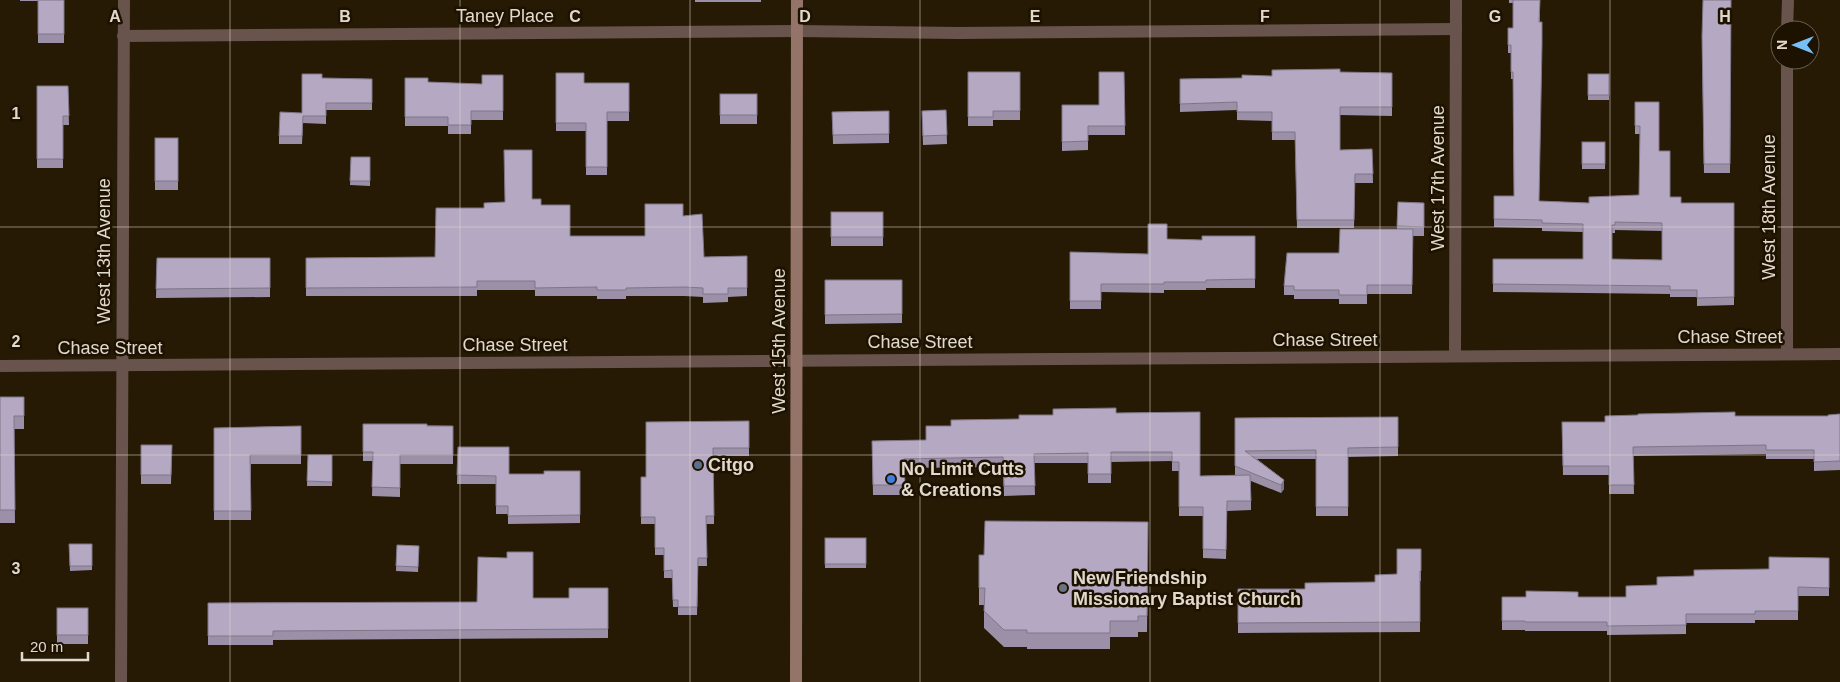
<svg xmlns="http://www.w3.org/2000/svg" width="1840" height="682" viewBox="0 0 1840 682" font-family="Helvetica,sans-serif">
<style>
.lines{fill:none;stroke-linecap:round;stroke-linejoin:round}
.minor{stroke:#69544d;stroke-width:12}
.tertiary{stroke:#69544d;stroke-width:12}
.secondary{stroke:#947369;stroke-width:12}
.wall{fill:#9b90a8;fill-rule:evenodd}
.shaded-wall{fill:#7e7688}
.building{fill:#b4a8c3;stroke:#7e7688;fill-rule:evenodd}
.grid{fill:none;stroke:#e1d9cc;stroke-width:1;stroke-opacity:0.55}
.service-dot{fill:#5c6f8a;stroke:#1d1100;stroke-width:2}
.shop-dot{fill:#3f7fe0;stroke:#1d1100;stroke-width:2}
.worship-dot{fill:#6b7280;stroke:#1d1100;stroke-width:2}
.labels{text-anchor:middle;stroke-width:5;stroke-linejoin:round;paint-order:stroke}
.street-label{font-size:18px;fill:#e1d9cc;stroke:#1d1100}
.poi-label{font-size:18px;font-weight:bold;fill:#e1d9cc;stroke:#1d1100;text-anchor:start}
.grid-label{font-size:16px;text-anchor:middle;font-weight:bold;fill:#e1d9cc;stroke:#1d1100;stroke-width:5;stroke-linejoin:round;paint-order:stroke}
</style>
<rect width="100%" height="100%" fill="#261a05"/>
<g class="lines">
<g class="minor">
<polyline points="1787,30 1788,0"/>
<polyline points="123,36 797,31 958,33 1456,29"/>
<polyline points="1787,354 1787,60"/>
<polyline points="1455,356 1456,0"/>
<polyline points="121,682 124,0"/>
</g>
<polyline class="tertiary" points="0,366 1840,354"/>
<polyline class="secondary" points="796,682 797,0"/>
</g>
<g class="wall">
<polygon points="20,0 64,0 64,43 38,43 38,1 20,1"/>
<rect x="695" y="0" width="66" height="2"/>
<path d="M1509,0h31l-1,201 50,2 50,-8 1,-61h-5v-32l24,49 11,46 11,6h53v102l-37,1v-9h-27v-3l-177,-2v-33h90v-27l-41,-1v-3l-48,-1v-31h20l-1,-117h-2v-26h-3v-25h5v-25h-4zM1615,230l47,1v29l-50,-1v-26h3z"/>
<polygon points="1731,0 1730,173 1704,173 1702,45"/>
<polygon points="968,72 1020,72 1020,120 993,120 993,126 968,126"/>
<polygon points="1124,72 1125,135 1088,135 1088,150 1062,151 1062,105 1099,105"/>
<polygon points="1340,72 1392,73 1392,116 1340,115 1340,150 1372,149 1373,183 1355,183 1354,228 1297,228 1295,140 1272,140 1272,121 1237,120 1237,110 1180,112 1180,79 1242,78 1272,76"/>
<polygon points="556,73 584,83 629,83 629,121 607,121 607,175 586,175 586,131 556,131"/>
<rect x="1588" y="74" width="21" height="26"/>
<polygon points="503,75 503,120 471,120 471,134 448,134 448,126 405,126 405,78 428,82 482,84"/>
<polygon points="322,78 372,79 372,110 326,110 326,124 303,123 302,144 279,144 279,136 302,113"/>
<polygon points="37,86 68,86 69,125 63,125 63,168 37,168"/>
<rect x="720" y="94" width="37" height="30"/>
<polygon points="946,110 947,144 923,145 922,111"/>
<polygon points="889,111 889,143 833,144 832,112"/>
<rect x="155" y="138" width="23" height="52"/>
<rect x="1582" y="142" width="23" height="27"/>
<polygon points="351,157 370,157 370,186 350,185"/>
<polygon points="532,199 541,205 570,236 645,236 683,216 704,257 747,256 747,296 728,297 728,302 703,303 703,297 684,296 626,296 626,299 597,299 597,296 535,296 535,290 477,290 477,296 306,296 306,258 435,257 484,208 505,202"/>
<polygon points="1398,202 1424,203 1424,236 1413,236 1412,294 1367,294 1367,304 1339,304 1339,299 1294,299 1294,295 1284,295 1284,286 1339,253 1397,229"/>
<rect x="831" y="212" width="52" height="34"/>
<polygon points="1255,236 1255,288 1206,288 1206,290 1164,290 1164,293 1101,292 1101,309 1070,309 1070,252 1148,254 1167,239 1202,240"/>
<polygon points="157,258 270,258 270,297 156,298"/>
<polygon points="825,280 902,280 902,323 825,324"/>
<polygon points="0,397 24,397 24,429 14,429 15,523 0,523"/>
<polygon points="1200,412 1200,476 1235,475 1235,418 1398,417 1398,456 1348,457 1348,516 1316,516 1316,459 1257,459 1284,480 1284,489 1281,493 1251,481 1251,510 1227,511 1226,559 1203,558 1203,516 1179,516 1179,471 1172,471 1172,461 1111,462 1111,483 1088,483 1088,463 1034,463 1035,495 1004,496 1003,467 905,468 905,495 873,495 872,441 926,440 951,426 1019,419 1116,413"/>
<polygon points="1840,414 1840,470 1814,471 1814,459 1766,459 1766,454 1633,456 1634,494 1609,494 1609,475 1563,475 1562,422 1605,422 1735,416 1828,416"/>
<polygon points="749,421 749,456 714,456 714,524 706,524 707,566 698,566 697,615 678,615 678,607 673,607 672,578 664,578 664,555 655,555 655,524 641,524 641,477 646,477"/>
<polygon points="363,424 453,426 453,464 400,464 400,497 372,496 373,461 363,461"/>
<polygon points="301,426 301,464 251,464 251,520 214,520 214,428"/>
<polygon points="141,445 172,445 171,484 141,484"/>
<polygon points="458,447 509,474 544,474 580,471 580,523 508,524 508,514 496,514 496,484 457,484"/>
<polygon points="308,455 332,455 332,486 307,486"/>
<polygon points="1148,522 1147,632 1138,632 1138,637 1110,637 1110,649 1027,649 1027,647 1004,647 984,628 984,605 979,605 979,555 984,555"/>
<rect x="825" y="538" width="41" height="30"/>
<polygon points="69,544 92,544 92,570 70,571"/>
<polygon points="397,545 419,546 418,572 396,571"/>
<polygon points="1421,549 1421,581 1420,581 1420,632 1238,633 1238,589 1305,589 1375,582 1397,574"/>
<polygon points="1829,558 1829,596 1798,596 1798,620 1755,620 1755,623 1686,623 1686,634 1607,635 1607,631 1525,631 1525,630 1502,630 1502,597 1626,597 1657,585 1694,576 1769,569"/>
<polygon points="608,588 608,638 273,640 273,645 208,645 208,603 477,602 533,598 569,598"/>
<rect x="57" y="608" width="31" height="36"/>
</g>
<polygon class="shaded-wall" points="1284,480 1284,489 1281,493 1281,485"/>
<g class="building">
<rect x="38" y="0" width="26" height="34"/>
<path d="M1513,0h27l-1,22h3v23l-3,156 50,2v-6l50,-2 1,-69h-5v-24h24v49h11v46h11v6h53v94l-37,1v-8h-27v-4l-177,-2v-25h90v-35l-41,-1v-3l-48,-1v-23h20l-1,-124h-2v-27h-3v-17h5zM1615,222l47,1v37l-50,-1v-34h3z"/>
<polygon points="1703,0 1731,0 1730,164 1704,164 1702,36"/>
<polygon points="1340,69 1340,72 1392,73 1392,107 1340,107 1340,150 1372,149 1373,174 1355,174 1354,220 1297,220 1295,132 1272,132 1272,112 1237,112 1237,102 1180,104 1180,79 1242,78 1242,75 1272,76 1272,70"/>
<polygon points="968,72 1020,72 1020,111 993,111 993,117 968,117"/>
<polygon points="1099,72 1124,72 1125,126 1088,126 1088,141 1062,142 1062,105 1099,105"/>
<polygon points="556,73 584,73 584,83 629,83 629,112 607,112 607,167 586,167 586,123 556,123"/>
<polygon points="302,74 322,74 322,78 372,79 372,103 326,103 326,116 303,116 302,136 279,136 280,112 302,113"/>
<rect x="1588" y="74" width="21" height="21"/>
<polygon points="482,75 503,75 503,111 471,111 471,125 448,125 448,117 405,117 405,78 428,78 428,82 482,84"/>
<polygon points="37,86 68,86 69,116 63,116 63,159 37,159"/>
<rect x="720" y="94" width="37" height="21"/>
<polygon points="946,110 947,135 923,136 922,111"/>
<polygon points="889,111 889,134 833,135 832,112"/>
<rect x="155" y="138" width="23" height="43"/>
<rect x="1582" y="142" width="23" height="22"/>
<polygon points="504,150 532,150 532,199 541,199 541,205 570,205 570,236 645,236 645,204 683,204 683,216 702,214 704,257 747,256 747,288 728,288 728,294 703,294 703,288 684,287 626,288 626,290 597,290 597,287 535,288 535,281 477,281 477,287 306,288 306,258 435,257 436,208 484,208 484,203 505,202"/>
<polygon points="351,157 370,157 370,181 350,181"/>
<polygon points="1398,202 1424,203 1424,227 1397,226"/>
<rect x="831" y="212" width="52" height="25"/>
<polygon points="1148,224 1167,224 1167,239 1202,240 1202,236 1255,236 1255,279 1206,280 1206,282 1164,282 1164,284 1101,284 1101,301 1070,301 1070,252 1148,254"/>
<polygon points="1340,229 1413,229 1412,285 1367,285 1367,295 1339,295 1339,290 1294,290 1294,286 1284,286 1287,253 1339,253"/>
<polygon points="157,258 270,258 270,288 156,289"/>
<polygon points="825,280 902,280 902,314 825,315"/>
<polygon points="0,397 24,397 24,416 14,416 15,510 0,510"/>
<polygon points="1116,408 1116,413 1200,412 1200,476 1250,475 1251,501 1227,501 1226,550 1203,549 1203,507 1179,507 1179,462 1172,462 1172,452 1111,452 1111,474 1088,474 1088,453 1034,454 1035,486 1004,486 1003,457 904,459 905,485 873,485 872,441 926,440 926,426 951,426 951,420 1019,419 1019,415 1053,415 1053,409"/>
<polygon points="1735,412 1735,416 1828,416 1828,415 1840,414 1840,461 1814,462 1814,450 1766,450 1766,445 1633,447 1634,485 1609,485 1609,466 1563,466 1562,422 1605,422 1605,416 1638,415 1638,414"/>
<polygon points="1398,417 1398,447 1348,448 1348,507 1316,507 1316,450 1245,451 1284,480 1281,485 1235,466 1235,418"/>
<polygon points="749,421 749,448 713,448 714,516 706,516 707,558 698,558 697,607 678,607 678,600 673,600 672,570 664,571 664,548 655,548 655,517 641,517 641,477 646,477 646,422"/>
<polygon points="363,424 427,424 427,426 453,426 453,455 400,455 400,488 372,487 373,452 363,452"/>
<polygon points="301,426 301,455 250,455 251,511 214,511 214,428"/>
<polygon points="141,445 172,445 171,475 141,475"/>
<polygon points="458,447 509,447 509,474 544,474 544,471 580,471 580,515 508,516 508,506 496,506 496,476 457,475"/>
<polygon points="308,455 332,455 332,482 307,481"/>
<polygon points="985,521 1148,522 1147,616 1138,616 1138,621 1110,621 1110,633 1027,633 1027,630 1004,630 984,611 985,588 979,588 979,555 984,555"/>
<rect x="825" y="538" width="41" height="26"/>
<polygon points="69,544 92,544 92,566 70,566"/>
<polygon points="397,545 419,546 418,567 396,566"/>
<polygon points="1397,549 1421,549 1421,571 1420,571 1420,622 1238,623 1238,589 1305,589 1305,583 1375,582 1375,575 1397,574"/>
<polygon points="507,552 533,552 533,598 569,598 569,588 608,588 608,629 273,631 273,636 208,636 208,603 477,602 478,557 507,558"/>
<polygon points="1769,557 1829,558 1829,588 1798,587 1798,611 1755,611 1755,614 1686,614 1686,625 1607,626 1607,622 1525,622 1525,621 1502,621 1502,597 1526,597 1526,591 1578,592 1578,597 1626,597 1626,586 1657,585 1657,577 1694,576 1694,570 1769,569"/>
<rect x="57" y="608" width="31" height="27"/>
</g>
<path class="grid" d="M230,0v682M460,0v682M690,0v682M920,0v682M1150,0v682M1380,0v682M1610,0v682M0,227h1840M0,455h1840"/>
<circle class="service-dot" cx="698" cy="465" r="5"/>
<circle class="shop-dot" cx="891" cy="479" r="5"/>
<circle class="worship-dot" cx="1063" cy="588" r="5"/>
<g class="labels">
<g class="street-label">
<text x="505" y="22">Taney Place</text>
<text transform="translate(1438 178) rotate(-90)" y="6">West 17th Avenue</text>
<text transform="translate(1769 207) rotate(-90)" y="6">West 18th Avenue</text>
<text transform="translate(104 251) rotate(-90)" y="6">West 13th Avenue</text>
<text x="1730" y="343">Chase Street</text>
<text x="1325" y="346">Chase Street</text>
<text transform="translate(779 341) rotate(-90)" y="6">West 15th Avenue</text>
<text x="920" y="348">Chase Street</text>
<text x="515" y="351">Chase Street</text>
<text x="110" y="354">Chase Street</text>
</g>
<g class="poi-label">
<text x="708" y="471">Citgo</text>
<text x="901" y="475">No Limit Cutts<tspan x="901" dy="21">&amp; Creations</tspan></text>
<text x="1073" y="584">New Friendship<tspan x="1073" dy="21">Missionary Baptist Church</tspan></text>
</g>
</g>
<g class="grid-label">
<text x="115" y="22">A</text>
<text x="345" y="22">B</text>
<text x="575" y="22">C</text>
<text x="805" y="22">D</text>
<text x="1035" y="22">E</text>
<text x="1265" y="22">F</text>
<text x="1495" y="22">G</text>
<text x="1725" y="22">H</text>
<text x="16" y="119">1</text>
<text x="16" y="347">2</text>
<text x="16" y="574">3</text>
</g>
<g transform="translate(1795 45) rotate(270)"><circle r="24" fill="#1d1100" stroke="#6b6152"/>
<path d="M0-4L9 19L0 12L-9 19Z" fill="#77c0f7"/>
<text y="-8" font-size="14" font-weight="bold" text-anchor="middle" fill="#e1d9cc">N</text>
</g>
<path d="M22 652v8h66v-8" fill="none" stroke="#e1d9cc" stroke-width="2.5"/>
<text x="30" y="652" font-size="15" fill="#e1d9cc" stroke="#1d1100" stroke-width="4" paint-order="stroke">20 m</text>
</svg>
